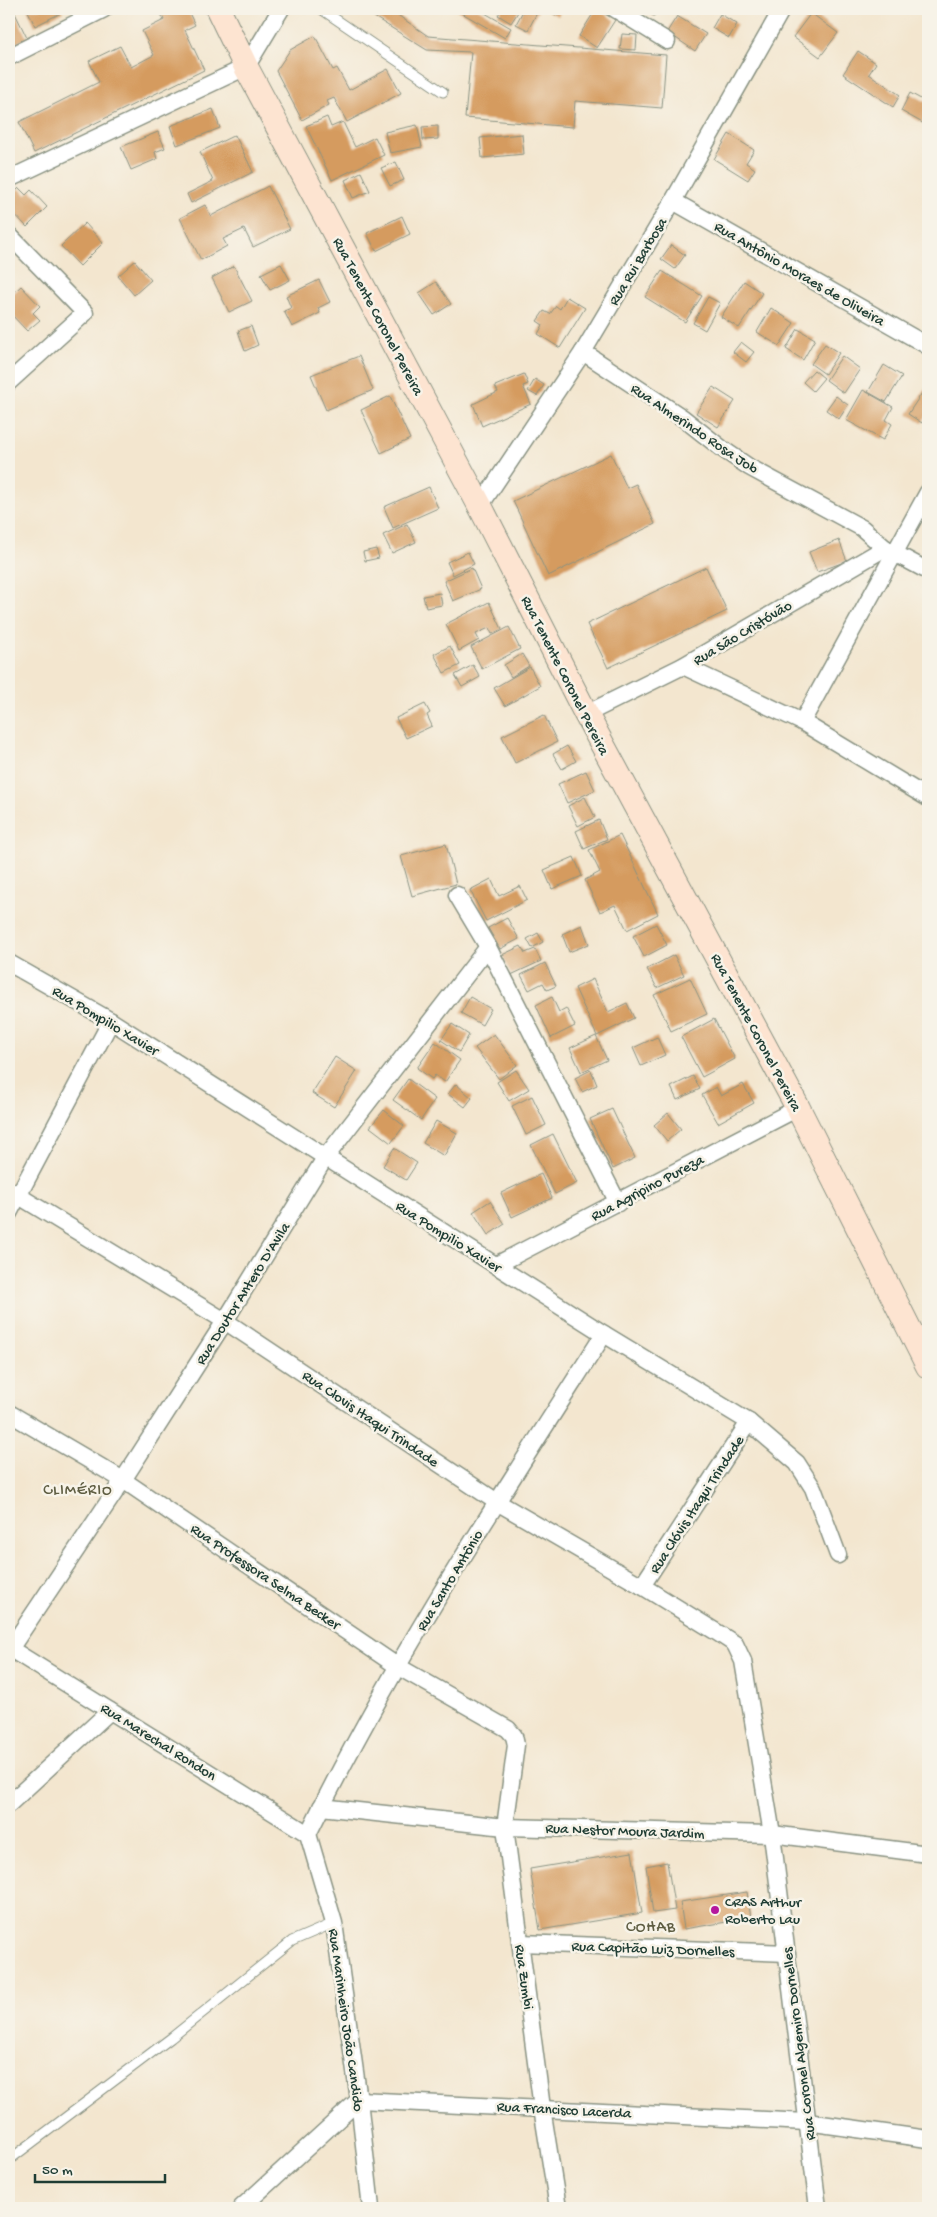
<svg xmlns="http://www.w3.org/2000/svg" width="937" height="2217" viewBox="0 0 937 2217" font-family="'Gochi Hand',sans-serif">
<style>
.building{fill:#d59b5f}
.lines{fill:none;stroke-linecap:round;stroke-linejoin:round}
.lane-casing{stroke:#899282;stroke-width:11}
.street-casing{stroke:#899282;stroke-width:19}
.secondary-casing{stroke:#899282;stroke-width:26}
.lane{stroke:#fff;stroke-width:9}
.street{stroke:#fff;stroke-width:16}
.secondary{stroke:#fde4d1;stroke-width:24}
.poi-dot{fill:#b5179e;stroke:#f7f3e8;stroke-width:2}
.labels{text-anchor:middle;stroke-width:5;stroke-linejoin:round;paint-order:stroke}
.street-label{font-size:15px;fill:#1f3d34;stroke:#f7f3e8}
.poi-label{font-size:15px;fill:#1f3d34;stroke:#f7f3e8;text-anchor:start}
.neighbourhood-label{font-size:16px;letter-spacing:1px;fill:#5f5e43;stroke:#f7f3e8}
</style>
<rect width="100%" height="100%" fill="#f7f3e8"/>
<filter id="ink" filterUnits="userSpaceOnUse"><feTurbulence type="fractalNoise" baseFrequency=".02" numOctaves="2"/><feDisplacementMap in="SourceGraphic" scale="10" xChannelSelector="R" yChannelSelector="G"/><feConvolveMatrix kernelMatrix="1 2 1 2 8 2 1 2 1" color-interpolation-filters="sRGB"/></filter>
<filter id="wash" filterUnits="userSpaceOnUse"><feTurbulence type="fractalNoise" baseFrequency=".0096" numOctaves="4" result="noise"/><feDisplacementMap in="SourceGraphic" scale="20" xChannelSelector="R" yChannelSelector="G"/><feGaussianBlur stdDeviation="1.12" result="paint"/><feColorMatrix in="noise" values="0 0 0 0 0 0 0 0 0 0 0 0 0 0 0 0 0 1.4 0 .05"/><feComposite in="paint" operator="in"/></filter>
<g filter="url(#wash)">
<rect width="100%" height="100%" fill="#f3e6cf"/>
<g id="blocks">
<g class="building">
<polygon points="9,9 13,9 27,38 9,47"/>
<polygon points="27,9 61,9 63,12 35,26"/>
<polygon points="167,9 187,9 195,25 185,30 204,70 34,153 19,122 99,82 89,61 120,46 131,67 154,55 142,31 164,20 160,12"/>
<polygon points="364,9 389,9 428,36 666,55 662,108 575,101 573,127 465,118 471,52 427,50 363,10"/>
<polygon points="455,9 478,9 511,28 505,38"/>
<polygon points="502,9 520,9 511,23 498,15"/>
<polygon points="524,9 539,9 528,30 516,24"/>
<polygon points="544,9 562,9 558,16"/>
<polygon points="596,9 615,20 597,48 579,36"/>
<polygon points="641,9 659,9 654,16"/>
<polygon points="811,13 838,33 820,57 793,37"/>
<polygon points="720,14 737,24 729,38 712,28"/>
<polygon points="677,16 706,34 695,51 667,32"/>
<polygon points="622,34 637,35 636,50 620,49"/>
<polygon points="315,36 333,70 337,68 349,90 388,69 401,93 347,122 334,98 327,101 329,105 302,120 276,71 290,50"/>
<polygon points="858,51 876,63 869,74 900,95 893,107 843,74"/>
<polygon points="910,93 928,103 928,126 901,111"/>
<polygon points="213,109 220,128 177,145 170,126"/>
<polygon points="327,117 331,127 343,122 355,147 375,137 384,155 332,180 306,126"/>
<polygon points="417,125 422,147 390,153 385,132"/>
<polygon points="438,126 438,139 423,140 422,127"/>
<polygon points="158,132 165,148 155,152 157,159 131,170 121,147"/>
<polygon points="522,134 524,154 482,158 480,138"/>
<polygon points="729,134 754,150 746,163 755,169 748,180 714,159"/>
<polygon points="235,135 253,172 191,203 187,194 213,181 200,152"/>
<polygon points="396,162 404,180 390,186 381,168"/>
<polygon points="361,172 370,191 353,198 345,180"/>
<polygon points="268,186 290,229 253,247 244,229 223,239 227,246 201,260 180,218 205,205 211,216"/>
<polygon points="19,188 26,195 31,190 47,207 27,227 9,208 9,198"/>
<polygon points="402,216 410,234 376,251 367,233"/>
<polygon points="85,223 103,243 80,266 61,246"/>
<polygon points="671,245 685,255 675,269 661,259"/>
<polygon points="135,261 151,280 134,295 118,276"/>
<polygon points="281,264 290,280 270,290 261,274"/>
<polygon points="234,266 252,301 229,312 212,278"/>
<polygon points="662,271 702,296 685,322 645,297"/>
<polygon points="319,280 330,302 318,308 320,313 292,327 284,311 291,308 286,296"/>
<polygon points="744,281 762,293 739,328 721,317"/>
<polygon points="436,282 451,304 434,315 419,293"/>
<polygon points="21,286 40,306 33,313 40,320 27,331 9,312 9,297"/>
<polygon points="567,297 585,308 560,348 538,334 543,325 537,321 544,311 550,314 556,306 560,309"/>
<polygon points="708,297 720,303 705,330 693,323"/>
<polygon points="771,308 794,323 779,346 757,332"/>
<polygon points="251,326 258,345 245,351 238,331"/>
<polygon points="798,329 815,339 803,360 786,349"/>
<polygon points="741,342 754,352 746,362 733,352"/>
<polygon points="825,344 839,353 825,374 811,364"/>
<polygon points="359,356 373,390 326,410 311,375"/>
<polygon points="842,356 860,369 844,393 826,380"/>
<polygon points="884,365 902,376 886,402 868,392"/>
<polygon points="814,370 824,378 813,391 803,382"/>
<polygon points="524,374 528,384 523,386 531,404 482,426 473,404 498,392 495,386"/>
<polygon points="535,379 544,385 537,396 528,391"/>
<polygon points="928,384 928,414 922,423 908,414"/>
<polygon points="713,387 735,401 718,427 696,413"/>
<polygon points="863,390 893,407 886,420 892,424 883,440 846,420"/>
<polygon points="390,396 410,439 381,453 361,410"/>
<polygon points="836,396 848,405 839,419 826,410"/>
<polygon points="611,454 627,488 636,484 655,524 548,576 513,501"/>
<polygon points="429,487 438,508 393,528 384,507"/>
<polygon points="407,524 416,542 392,553 383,535"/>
<polygon points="839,540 847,561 817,572 809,552"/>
<polygon points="376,549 379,558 365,561 363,552"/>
<polygon points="468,552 474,564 453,575 447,562"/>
<polygon points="706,567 727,611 608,668 587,624"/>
<polygon points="472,568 481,589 453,601 444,581"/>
<polygon points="440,593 442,605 426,608 423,596"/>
<polygon points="489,602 502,629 492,634 489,628 476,634 479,640 459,651 446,624"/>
<polygon points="509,627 520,649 482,669 471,647"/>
<polygon points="450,646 460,665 444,673 434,654"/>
<polygon points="522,654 529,666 511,677 504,665"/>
<polygon points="473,665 480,677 462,687 455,675"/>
<polygon points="530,667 540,686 505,706 494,688"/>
<polygon points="425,704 430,713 427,715 432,726 406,738 396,718"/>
<polygon points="544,715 557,742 515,763 502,736"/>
<polygon points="567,746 576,761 562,769 553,754"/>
<polygon points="586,771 595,790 567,803 558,784"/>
<polygon points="585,797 595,817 578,826 568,806"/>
<polygon points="599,820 607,839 584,849 576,831"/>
<polygon points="620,835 658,914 627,930 615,905 600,912 585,880 600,872 589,850"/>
<polygon points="446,844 456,884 412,896 401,856"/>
<polygon points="574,857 582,876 552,889 544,870"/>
<polygon points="491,879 499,896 520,886 527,900 486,921 470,890"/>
<polygon points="507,918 519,939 500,949 488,928"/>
<polygon points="656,924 667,945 644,957 633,936"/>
<polygon points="582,925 589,944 569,952 562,934"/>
<polygon points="538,933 543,942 532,948 527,939"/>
<polygon points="521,946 525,953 535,949 541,961 511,975 502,955"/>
<polygon points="674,955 684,975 657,988 647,969"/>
<polygon points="545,963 556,986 547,990 543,983 529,990 521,975"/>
<polygon points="690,978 707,1014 671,1031 654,995"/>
<polygon points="593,979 608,1012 627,1003 634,1018 597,1036 575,988"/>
<polygon points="470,997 491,1009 482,1025 461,1013"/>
<polygon points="552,997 559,1012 566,1008 575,1026 551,1038 536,1005"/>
<polygon points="714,1019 735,1059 702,1077 681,1037"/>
<polygon points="452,1024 469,1035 459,1052 441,1040"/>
<polygon points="494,1034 517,1065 499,1079 475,1048"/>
<polygon points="596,1036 607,1060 581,1072 570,1048"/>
<polygon points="657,1037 665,1055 641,1066 633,1048"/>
<polygon points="435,1042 460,1060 445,1082 435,1075 432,1079 417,1068"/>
<polygon points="335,1057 357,1071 334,1107 312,1093"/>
<polygon points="516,1070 529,1089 509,1101 497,1082"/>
<polygon points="591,1070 597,1085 582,1092 575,1078"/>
<polygon points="693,1076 700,1089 677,1100 671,1087"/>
<polygon points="408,1079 435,1099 421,1120 393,1100"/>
<polygon points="456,1084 472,1098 465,1107 448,1094"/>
<polygon points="743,1084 754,1103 718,1123 702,1095 716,1087 721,1096"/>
<polygon points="532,1096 546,1125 526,1135 512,1106"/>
<polygon points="612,1109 635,1158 613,1169 590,1119"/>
<polygon points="384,1110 404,1126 391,1143 370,1127"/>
<polygon points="668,1113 681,1129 667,1141 654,1125"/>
<polygon points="436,1121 457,1133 444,1156 423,1143"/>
<polygon points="553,1134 577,1183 555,1194 531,1145"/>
<polygon points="394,1148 417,1163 406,1180 383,1166"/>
<polygon points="541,1174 552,1198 512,1217 501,1193"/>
<polygon points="490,1201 505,1224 488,1235 473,1212"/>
<polygon points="632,1852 642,1913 540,1930 530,1869"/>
<polygon points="667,1862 675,1910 653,1913 646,1866"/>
<polygon points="747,1892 751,1918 684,1929 680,1902"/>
</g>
</g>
</g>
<g filter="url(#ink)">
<use href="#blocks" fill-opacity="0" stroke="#899282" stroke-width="1"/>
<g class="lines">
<defs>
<g id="lane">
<polyline points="321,9 443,92"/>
<polyline points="9,2160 171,2038 292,1941 334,1923"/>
</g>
<g id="street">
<polyline points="615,9 667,41"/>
<polyline points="9,57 104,9"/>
<polyline points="9,179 246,67 281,9"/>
<polyline points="673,201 928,346"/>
<polyline points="9,235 85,313 9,382"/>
<polyline points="583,352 683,418 721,448 749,467 862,528 885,548"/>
<polyline points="480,506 583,352 673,201 782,9"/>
<polyline points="683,666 802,722 928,798"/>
<polyline points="586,714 683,666 885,548 928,571"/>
<polyline points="802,722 928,492"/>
<polyline points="457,895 488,947 618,1203"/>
<polyline points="9,963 111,1021 604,1334 749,1422 797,1463 813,1488 838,1555"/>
<polyline points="9,1190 225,1321 497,1502 642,1586 718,1633 735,1644 743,1661 772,1834 818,2208"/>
<polyline points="9,1213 111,1021"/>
<polyline points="496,1265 798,1108"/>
<polyline points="9,1413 123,1480 397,1666 508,1729 514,1736 516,1745 505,1827 542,2108 558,2208"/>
<polyline points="642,1586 749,1422"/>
<polyline points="9,1648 308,1834"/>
<polyline points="10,1649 123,1480 225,1321 325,1158 488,947"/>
<polyline points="9,1804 110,1711"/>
<polyline points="321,1807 505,1827 772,1834 928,1854"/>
<path d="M308,1834c85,-174 192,-337 296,-500"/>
<polyline points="308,1834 334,1923 359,2100 371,2208"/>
<polyline points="520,1943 787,1953"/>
<polyline points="241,2208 359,2100 807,2122 928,2139"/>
</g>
<polyline id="secondary" points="218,9 246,67 480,506 586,714 798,1108 928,1366"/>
</defs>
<use href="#lane" class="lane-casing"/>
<use href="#street" class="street-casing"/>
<use href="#secondary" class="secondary-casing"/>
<use href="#lane" class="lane"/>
<use href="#street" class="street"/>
<use href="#secondary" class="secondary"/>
</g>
</g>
<circle class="poi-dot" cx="715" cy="1910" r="5"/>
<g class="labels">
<g class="street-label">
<text transform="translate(637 261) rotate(-59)" y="5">Rua Rui Barbosa</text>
<text transform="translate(800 273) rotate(30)" y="5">Rua Antônio Moraes de Oliveira</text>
<text transform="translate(379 316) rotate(62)" y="5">Rua Tenente Coronel Pereira</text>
<text transform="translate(695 428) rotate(34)" y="5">Rua Almerindo Rosa Job</text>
<text transform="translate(742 632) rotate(-31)" y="5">Rua São Cristóvão</text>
<text transform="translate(566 675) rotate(63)" y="5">Rua Tenente Coronel Pereira</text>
<text transform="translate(106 1020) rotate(31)" y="5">Rua Pompilio Xavier</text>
<text transform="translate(757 1032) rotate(62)" y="5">Rua Tenente Coronel Pereira</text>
<text transform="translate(647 1187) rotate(-28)" y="5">Rua Agripino Pureza</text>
<text transform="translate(449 1236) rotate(32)" y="5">Rua Pompilio Xavier</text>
<text transform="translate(242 1293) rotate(-58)" y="5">Rua Doutor Antero D'Avila</text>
<text transform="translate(371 1418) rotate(34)" y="5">Rua Clovis Itaqui Trindade</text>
<text transform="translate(696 1504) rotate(-57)" y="5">Rua Clóvis Itaqui Trindade</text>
<text transform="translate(266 1576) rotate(34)" y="5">Rua Professora Selma Becker</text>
<text transform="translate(449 1580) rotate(-59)" y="5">Rua Santo Antônio</text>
<text transform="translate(159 1741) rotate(32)" y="5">Rua Marechal Rondon</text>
<text transform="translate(625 1830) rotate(2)" y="5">Rua Nestor Moura Jardim</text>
<text transform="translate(653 1948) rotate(2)" y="5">Rua Capitão Luiz Dornelles</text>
<text transform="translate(525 1977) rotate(82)" y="5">Rua Zumbi</text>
<text transform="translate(347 2020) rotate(82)" y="5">Rua Marinheiro João Candido</text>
<text transform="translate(798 2044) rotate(-97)" y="5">Rua Coronel Algemiro Dornelles</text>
<text transform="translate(564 2109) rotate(3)" y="5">Rua Francisco Lacerda</text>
</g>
<g class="poi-label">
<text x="725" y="1906">CRAS Arthur<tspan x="725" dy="17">Roberto Lau</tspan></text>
</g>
<g class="neighbourhood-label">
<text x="78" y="1494">CLIMÉRIO</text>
<text x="651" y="1931">COHAB</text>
</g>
</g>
<rect width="937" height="2217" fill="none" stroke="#f7f3e8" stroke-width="30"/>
<path d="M35 2174v8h130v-8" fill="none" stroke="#1f3d34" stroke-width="2.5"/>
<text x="42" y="2174" font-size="15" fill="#1f3d34" stroke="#f7f3e8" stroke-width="4" paint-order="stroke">50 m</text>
</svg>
